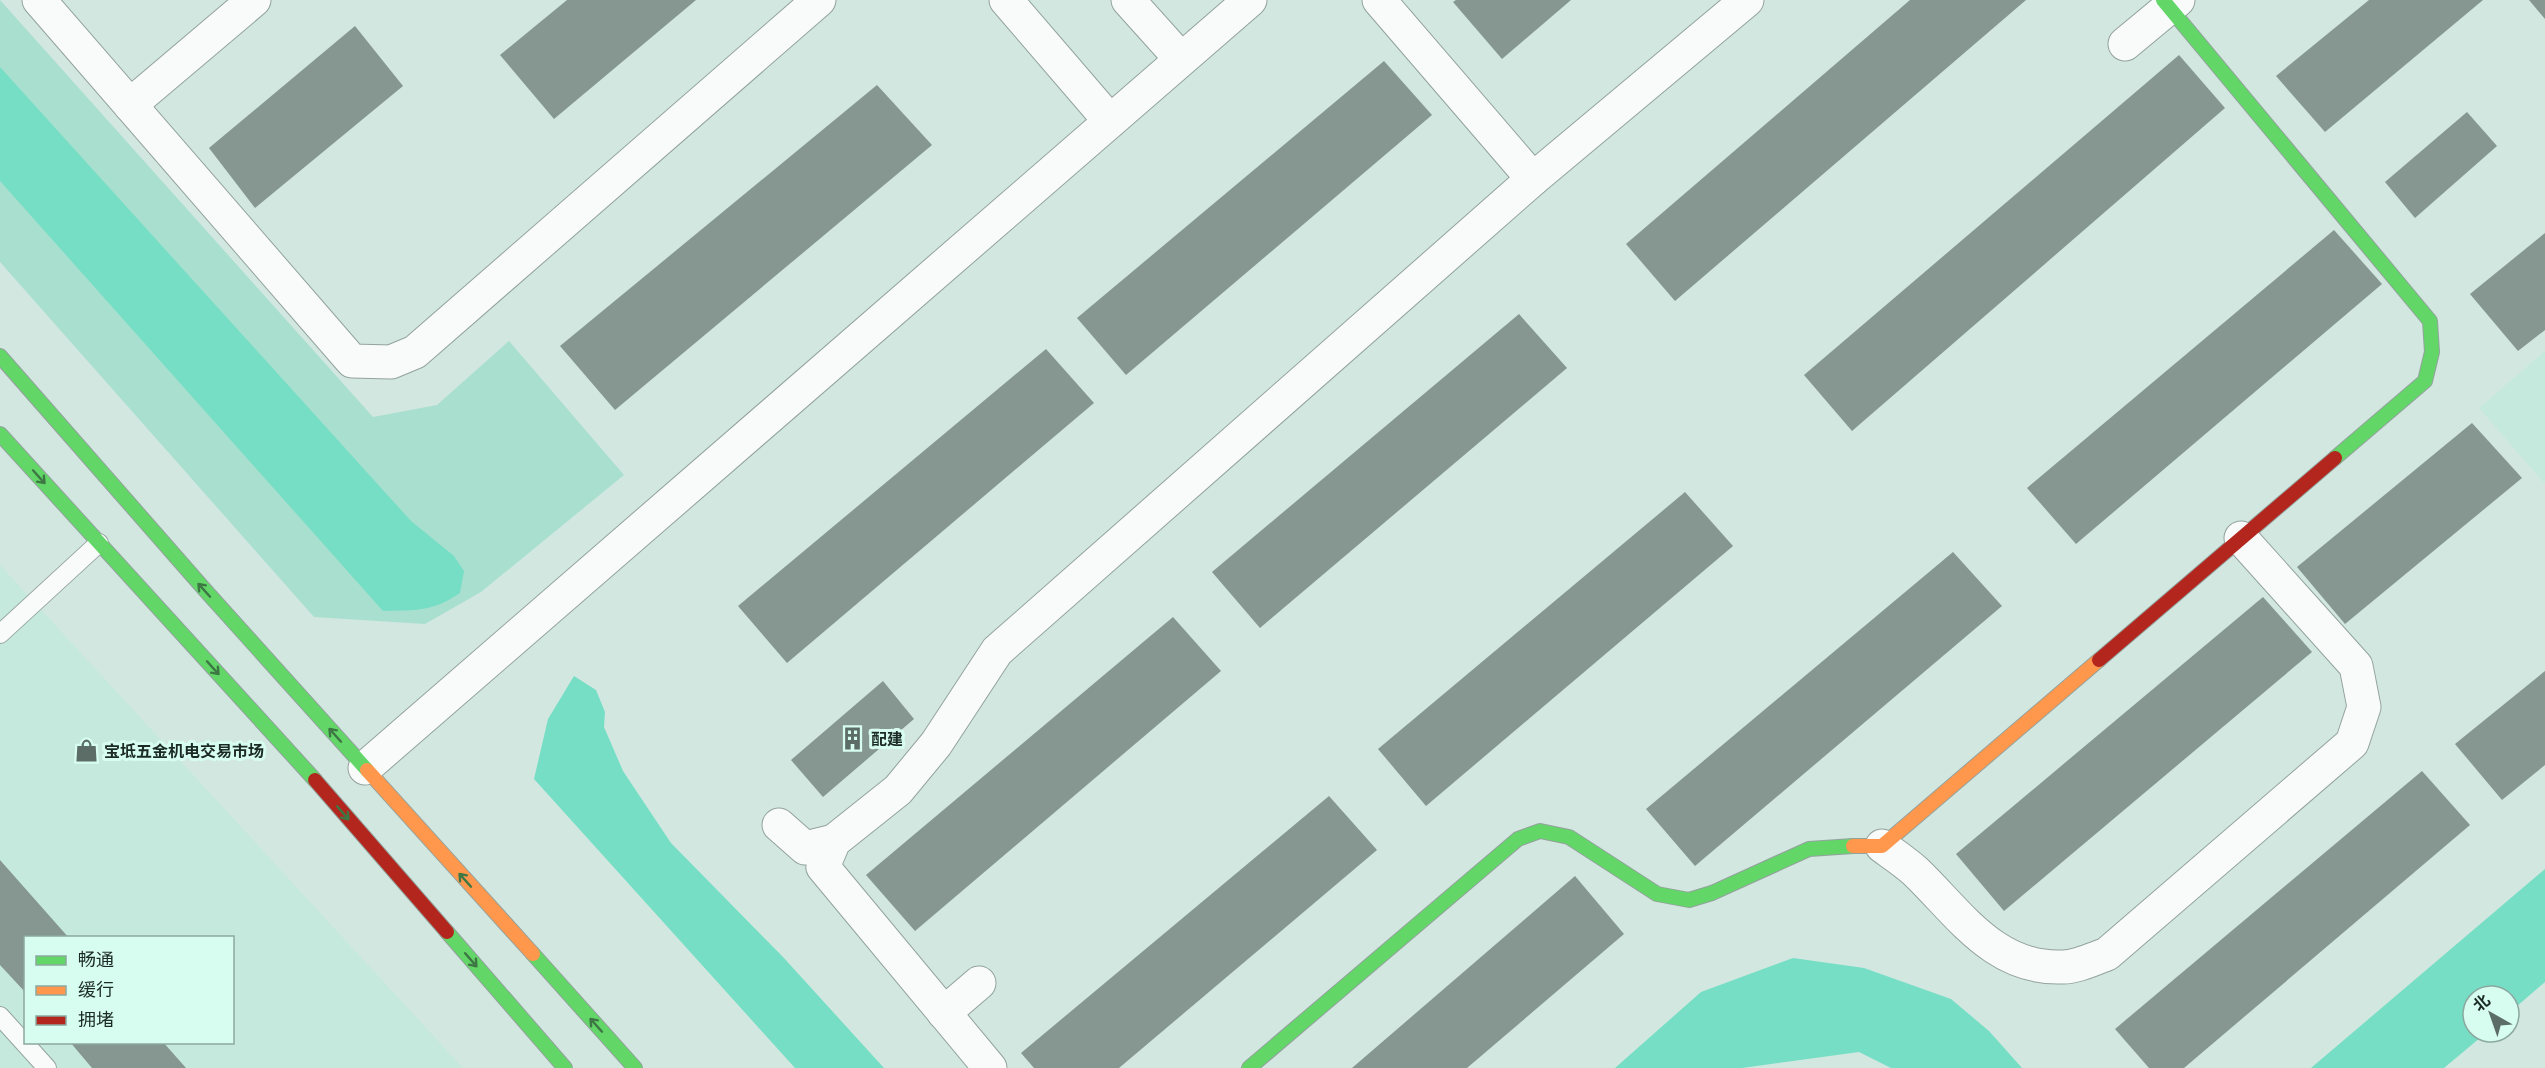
<svg xmlns="http://www.w3.org/2000/svg" width="2545" height="1068" viewBox="0 0 2545 1068" font-family="'Fira Sans Condensed','Noto Sans SC',sans-serif">
<style>
.built{fill:#c6e9dd;fill-rule:evenodd}
.green{fill:#a9dfcf}
.water{fill:#76dec5}
.building{fill:#869691}
.lines{fill:none;stroke-linecap:round;stroke-linejoin:round}
.lane-casing{stroke:#93a29d;stroke-width:20}
.street-casing{stroke:#93a29d;stroke-width:35}
.fast-casing{stroke:#93a29d;stroke-width:16}
.slow-casing{stroke:#93a29d;stroke-width:16}
.jam-casing{stroke:#93a29d;stroke-width:16}
.lane{stroke:#f8fbfa;stroke-width:18}
.street{stroke:#f8fbfa;stroke-width:33}
.fast{stroke:#63d668;stroke-width:14}
.slow{stroke:#ff974d;stroke-width:14}
.jam{stroke:#b3261e;stroke-width:14}
.oneway{stroke:#3c7744}
.labels{text-anchor:middle;stroke-width:6;stroke-linejoin:round;paint-order:stroke}
.poi-label{font-size:16px;font-weight:bold;fill:#1c2a26;stroke:#d7fcf0;text-anchor:start}
</style>
<rect width="100%" height="100%" fill="#d2e7e0"/>
<g class="built">
<polygon points="2545,351 2545,484 2479,408"/>
<path d="M0,565l463,503h-463zM26,938h206v104h-206z"/>
</g>
<polygon class="green" points="0,0 373,417 437,405 509,341 624,475 481,592 425,624 314,617 0,262"/>
<g class="water">
<path d="M0,67l411,454 43,35 10,15 -4,22c-28,19 -44,17 -77,18l-383,-430z"/>
<polygon points="574,676 596,690 605,712 604,727 623,771 671,843 783,957 884,1068 795,1068 534,779 548,719"/>
<polygon points="2545,869 2545,982 2509,1013 2509,996 2473,996 2473,1032 2487,1032 2444,1068 2311,1068"/>
<polygon points="1793,958 1864,968 1951,999 1989,1031 2022,1068 1891,1068 1859,1052 1742,1068 1615,1068 1701,992"/>
</g>
<g class="building">
<polygon points="567,0 696,0 554,119 500,55"/>
<polygon points="1456,0 1571,0 1502,59 1453,2"/>
<polygon points="1910,0 2026,0 1675,301 1626,244"/>
<polygon points="2369,0 2483,0 2325,132 2276,76"/>
<polygon points="2529,0 2545,0 2545,19"/>
<polygon points="355,26 403,86 255,208 209,148"/>
<polygon points="2179,55 2225,108 1852,431 1804,375"/>
<polygon points="1384,61 1432,115 1126,375 1077,318"/>
<polygon points="877,85 932,145 615,410 560,346"/>
<polygon points="2467,112 2497,146 2415,218 2385,182"/>
<polygon points="2334,230 2382,284 2076,544 2027,488"/>
<polygon points="2545,233 2545,330 2518,351 2470,294"/>
<polygon points="1519,314 1567,368 1260,628 1212,572"/>
<polygon points="1046,349 1094,403 787,663 738,606"/>
<polygon points="2472,423 2522,478 2345,624 2297,567"/>
<polygon points="1685,492 1733,546 1426,806 1378,749"/>
<polygon points="1953,552 2002,606 1695,866 1646,809"/>
<polygon points="2263,597 2312,652 2004,911 1956,854"/>
<polygon points="1173,617 1221,671 915,931 866,875"/>
<polygon points="2545,671 2545,765 2502,800 2455,744"/>
<polygon points="883,681 914,719 823,797 791,760"/>
<polygon points="2422,771 2470,825 2184,1068 2149,1068 2115,1029"/>
<polygon points="1329,796 1377,850 1119,1068 1034,1068 1021,1053"/>
<polygon points="0,860 69,938 26,938 26,993 0,965"/>
<polygon points="1575,876 1624,934 1467,1068 1352,1068"/>
<polygon points="70,1042 163,1042 186,1068 92,1068"/>
</g>
<g class="lines">
<defs>
<g id="lane">
<polyline points="0,634 99,543"/>
<polyline points="0,1016 47,1068"/>
</g>
<g id="street">
<polyline points="39,0 352,361 391,362 415,352 819,0"/>
<polyline points="1006,0 1110,121"/>
<polyline points="1128,0 1181,59"/>
<polyline points="1379,0 1533,179"/>
<polyline points="2125,44 2178,0"/>
<polyline points="130,105 254,0"/>
<polyline points="365,768 1250,0"/>
<polyline points="779,825 805,848 834,841"/>
<path d="M1882,846c11,8 23,16 33,25 44,42 79,99 148,96 14,0 30,-8 44,-13l245,-211 12,-36 -8,-41 -115,-128"/>
<polyline points="944,1013 979,983"/>
<polyline points="990,1068 823,867 834,841 898,790 936,744 997,651 1533,179 1747,0"/>
</g>
<g id="fast">
<polyline points="2163,0 2430,321 2432,352 2425,381 2335,458"/>
<polyline points="0,356 205,590 367,770"/>
<polyline points="0,434 315,780"/>
<polyline points="447,932 565,1068"/>
<polyline points="533,954 635,1068"/>
<polyline points="1249,1068 1518,839 1540,831 1569,837 1657,894 1689,900 1712,893 1809,849 1853,846"/>
</g>
<g id="slow">
<polyline points="367,770 533,954"/>
<polyline points="1853,846 1882,846 2099,660"/>
</g>
<g id="jam">
<polyline points="2099,660 2335,458"/>
<polyline points="315,780 447,932"/>
</g>
</defs>
<use href="#lane" class="lane-casing"/>
<use href="#street" class="street-casing"/>
<use href="#fast" class="fast-casing"/>
<use href="#slow" class="slow-casing"/>
<use href="#jam" class="jam-casing"/>
<use href="#lane" class="lane"/>
<use href="#street" class="street"/>
<use href="#fast" class="fast"/>
<use href="#slow" class="slow"/>
<use href="#jam" class="jam"/>
</g>
<defs><path id="oneway-shaft" d="M-6 0H5M1.5-3L5.5 0L1.5 3" fill="none" stroke-width="1.6" stroke-linecap="round" stroke-linejoin="round" transform="scale(1.5)"/></defs>
<g class="oneway">
<use href="#oneway-shaft" transform="translate(39 477) rotate(48)"/>
<use href="#oneway-shaft" transform="translate(204 590) rotate(-132)"/>
<use href="#oneway-shaft" transform="translate(213 668) rotate(48)"/>
<use href="#oneway-shaft" transform="translate(335 735) rotate(-132)"/>
<use href="#oneway-shaft" transform="translate(343 813) rotate(49)"/>
<use href="#oneway-shaft" transform="translate(465 880) rotate(-132)"/>
<use href="#oneway-shaft" transform="translate(471 960) rotate(49)"/>
<use href="#oneway-shaft" transform="translate(596 1025) rotate(-132)"/>
</g>
<defs>
<symbol id="building-bare" viewBox="-9 -9 18 18"><path d="M-4-6H4V6H1V3H-1V6H-4ZM-2.5-4.3h1.7v1.8h-1.7ZM.8-4.3h1.7v1.8H.8ZM-2.5-1h1.7V.8h-1.7ZM.8-1h1.7V.8H.8Z" fill="#5c6c67" stroke="#d7fcf0" stroke-width="2.5" paint-order="stroke"/></symbol>
<symbol id="shop-bare" viewBox="-9 -9 18 18"><path d="M-5-2.5h2.3a2.7 3.5 0 0 1 5.4 0H5L5.5 6h-11ZM-1.5-2.5h3a1.5 2.3 0 0 0-3 0Z" fill="#5c6c67" stroke="#d7fcf0" stroke-width="2.5" paint-order="stroke"/></symbol>
</defs>
<g fill-rule="evenodd">
<use href="#building-bare" x="836" y="722" width="33" height="33"/>
<use href="#shop-bare" x="70" y="734" width="33" height="33"/>
</g>
<g class="labels">
<g class="poi-label">
<text x="871" y="745">配建</text>
<text x="104" y="757">宝坻五金机电交易市场</text>
</g>
</g>
<rect x="24" y="936" width="210" height="108" fill="#d7fcf0" stroke="#8ca89f" stroke-width="1.5"/>
<rect x="36" y="956" width="30" height="9" fill="#63d668" stroke="#8ca89f" stroke-width="1.5"/>
<text x="78" y="966" font-size="18" fill="#1c2a26">畅通</text>
<rect x="36" y="986" width="30" height="9" fill="#ff974d" stroke="#8ca89f" stroke-width="1.5"/>
<text x="78" y="996" font-size="18" fill="#1c2a26">缓行</text>
<rect x="36" y="1016" width="30" height="9" fill="#b3261e" stroke="#8ca89f" stroke-width="1.5"/>
<text x="78" y="1026" font-size="18" fill="#1c2a26">拥堵</text>
<g transform="translate(2491 1014) rotate(320)"><circle r="28" fill="#d7fcf0" stroke="#8ca89f" stroke-width="1.5"/>
<path d="M0-4.5L10 22L0 15L-10 22Z" fill="#5c6c67"/>
<text y="-9" font-size="16" font-weight="bold" text-anchor="middle" fill="#1c2a26">北</text>
</g>
</svg>
